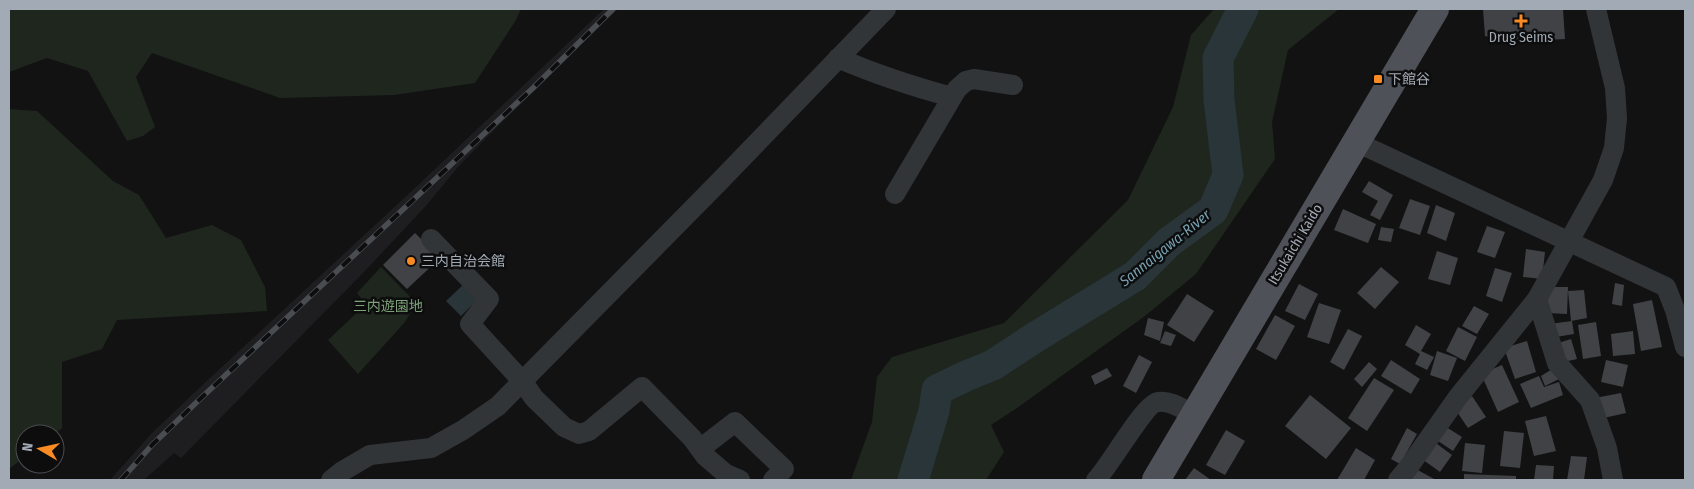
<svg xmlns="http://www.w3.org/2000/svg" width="1694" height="489" viewBox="0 0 1694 489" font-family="'Fira Sans Condensed','Noto Sans JP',sans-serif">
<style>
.built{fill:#1e1e20}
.green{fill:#1e261e}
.water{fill:#2a3539}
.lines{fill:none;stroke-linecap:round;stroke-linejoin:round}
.river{stroke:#2a3539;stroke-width:31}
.building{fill:#404246}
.street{stroke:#323538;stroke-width:20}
.primary{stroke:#4e5258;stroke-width:28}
.rail-casing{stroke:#494d52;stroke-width:5.5}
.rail{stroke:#0d0d0e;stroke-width:4;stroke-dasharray:11;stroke-linecap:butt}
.poi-dot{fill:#fa8a23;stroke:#0d0d0e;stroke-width:2}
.labels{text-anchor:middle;stroke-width:5;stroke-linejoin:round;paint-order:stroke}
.poi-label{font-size:14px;fill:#a2abb5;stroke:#0d0d0e;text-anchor:start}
.street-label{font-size:14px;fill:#a2abb5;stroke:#0d0d0e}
.park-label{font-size:14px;fill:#7da178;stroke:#0d0d0e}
.water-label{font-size:15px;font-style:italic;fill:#77a1b2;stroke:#0d0d0e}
</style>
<rect width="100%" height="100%" fill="#121213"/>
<polygon class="built" points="604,9 618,9 487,137 458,167 425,207 362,274 181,458 174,453 144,480 110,480 152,433 196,391 416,187"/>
<g class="green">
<polygon points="9,9 521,9 516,20 475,83 394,95 280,98 152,53 136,77 155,127 143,136 127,141 88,71 47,58 9,72"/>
<polygon points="1214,9 1339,9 1288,50 1272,122 1275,159 1196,274 1145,316 1017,408 991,425 1004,452 986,480 851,480 872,422 877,377 892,357 1004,323 1128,200 1173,107 1191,35"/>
<polygon points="9,109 37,111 113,181 139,195 166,238 212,225 241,240 265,287 267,311 117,320 102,349 62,362 62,428 55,434 25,434 25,457 9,469"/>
<polygon points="381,267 416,303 405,322 358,374 328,340 366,304 357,293"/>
</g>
<polygon class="water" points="464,284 478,299 461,316 446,301"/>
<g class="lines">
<polyline class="river" points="913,480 934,411 937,390 966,376 993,365 1034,338 1135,276 1169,242 1213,210 1228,175 1219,100 1218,58 1243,9"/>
</g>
<g class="building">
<polygon points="1483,9 1563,9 1565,39 1509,42 1485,36"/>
<polygon points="1369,181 1393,195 1380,220 1370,215 1378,201 1362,192"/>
<polygon points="1410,199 1430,206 1420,235 1399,228"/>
<polygon points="1436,205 1455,213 1446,241 1427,233"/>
<polygon points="1343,209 1376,224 1368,243 1334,230"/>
<polygon points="1487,226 1505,232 1495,258 1477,252"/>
<polygon points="1381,227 1394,229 1391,242 1378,240"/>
<polygon points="415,233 440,258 407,289 383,265"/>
<polygon points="1526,249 1545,252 1542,279 1523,277"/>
<polygon points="1437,251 1458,258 1450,285 1428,279"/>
<polygon points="1381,267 1399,282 1375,309 1357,293"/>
<polygon points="1495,268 1512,273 1502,302 1486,296"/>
<polygon points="1615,283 1624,285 1622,306 1612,304"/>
<polygon points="1299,284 1318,294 1305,320 1285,311"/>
<polygon points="1546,287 1568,287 1567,314 1547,313"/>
<polygon points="1584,290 1587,318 1571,321 1568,291"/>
<polygon points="1187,294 1214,311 1194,342 1167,325"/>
<polygon points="1652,300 1662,347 1641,351 1633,304"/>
<polygon points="1319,303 1341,310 1329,344 1307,337"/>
<polygon points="1474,306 1489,314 1477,334 1462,326"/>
<polygon points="1275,315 1295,326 1276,360 1256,349"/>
<polygon points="1148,318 1164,322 1160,341 1144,335"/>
<polygon points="1572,321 1574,334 1550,338 1549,324"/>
<polygon points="1596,322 1601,356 1583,359 1578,325"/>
<polygon points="1416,325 1431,334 1421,351 1434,357 1427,370 1415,364 1420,354 1405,345"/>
<polygon points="1458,327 1477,337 1465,361 1446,351"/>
<polygon points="1348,329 1362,336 1344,370 1330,362"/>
<polygon points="1165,331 1176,335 1171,346 1160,343"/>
<polygon points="1633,331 1635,354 1613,356 1611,334"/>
<polygon points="1571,339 1577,359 1559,363 1555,344"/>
<polygon points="1527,341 1536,372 1515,379 1504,348"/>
<polygon points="1437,351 1457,358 1448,381 1430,375"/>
<polygon points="1139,355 1152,362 1136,393 1123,386"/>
<polygon points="1391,360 1420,379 1411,394 1381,376"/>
<polygon points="1606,360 1628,365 1623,387 1601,382"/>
<polygon points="1369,362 1377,369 1362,387 1354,379"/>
<polygon points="1502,365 1519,402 1498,412 1481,374"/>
<polygon points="1107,368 1112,376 1095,385 1091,376"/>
<polygon points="1554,368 1559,379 1545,386 1541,376"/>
<polygon points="1539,376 1544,387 1541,388 1559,382 1563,395 1531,408 1520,384"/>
<polygon points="1374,378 1394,390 1367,431 1348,418"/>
<polygon points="1621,393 1626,413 1599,419 1595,398"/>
<polygon points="1310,395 1351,428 1326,459 1285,426"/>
<polygon points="1472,396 1486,417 1468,428 1455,409"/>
<polygon points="1546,416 1556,451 1534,456 1525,421"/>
<polygon points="1443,425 1462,437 1453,451 1435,439"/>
<polygon points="1407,428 1417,434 1400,464 1391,459"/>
<polygon points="1226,430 1245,441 1225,475 1206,465"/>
<polygon points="1504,431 1524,433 1520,468 1500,466"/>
<polygon points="1433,441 1452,455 1440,472 1422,459"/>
<polygon points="1465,443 1485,445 1482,473 1462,471"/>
<polygon points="1356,448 1375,460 1364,480 1337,480"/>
<polygon points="1571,456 1587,457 1584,480 1567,480"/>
<polygon points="1536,465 1554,466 1553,480 1534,480"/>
<polygon points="1194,468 1211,480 1185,480"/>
<polygon points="1414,468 1436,480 1407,480"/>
<polygon points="1464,474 1516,476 1516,480 1464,480"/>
</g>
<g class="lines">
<g class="street">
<path d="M838,58c39,17 73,28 114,39"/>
<polyline points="1356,142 1666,287 1675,310 1685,347"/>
<polyline points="895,194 957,89 966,81 974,79 1013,85"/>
<polyline points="431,239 489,299 470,324 523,382 534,398 564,427 579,434 589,431 642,387 692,438 705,456 726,474 740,480"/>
<polyline points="1537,299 1557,363 1590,400 1607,448 1613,480"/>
<polyline points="700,449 735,422 784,469 773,480"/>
<polyline points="331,480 341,472 370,455 431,448 463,430 498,406 717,184 886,9"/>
<path d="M1096,480c13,-13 49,-77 62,-78 13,-2 26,8 36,13"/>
<polyline points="1398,480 1408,468 1458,397 1537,299 1603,180 1614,148 1617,118 1615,88 1596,9"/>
</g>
<polyline class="primary" points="1156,480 1435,9"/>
<defs>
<polyline id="rail" points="121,480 152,445 200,399 533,88 613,9"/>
</defs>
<use href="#rail" class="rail-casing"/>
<use href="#rail" class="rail"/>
</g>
<g class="poi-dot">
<path d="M1518.5 13.5h5v5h5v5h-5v5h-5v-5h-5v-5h5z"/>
<rect x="1373" y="74" width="10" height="10" rx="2.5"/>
<circle cx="411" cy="261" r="5"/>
</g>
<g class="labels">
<g class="poi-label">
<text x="1521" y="42" text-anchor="middle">Drug Seims</text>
<text x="1388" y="84">下館谷</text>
<text x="421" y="266">三内自治会館</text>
</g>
<g class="street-label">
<text transform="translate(1295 244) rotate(-59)" y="5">Itsukaichi Kaido</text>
</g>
<g class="park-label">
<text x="388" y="311">三内遊園地</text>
</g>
<g class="water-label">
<text transform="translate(1165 248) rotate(-39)" y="5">Sannaigawa-River</text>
</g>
</g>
<rect width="1694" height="489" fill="none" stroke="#a2abb5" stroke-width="20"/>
<g transform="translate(40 449) rotate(279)"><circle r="24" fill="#0d0d0e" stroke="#494c51"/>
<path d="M0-4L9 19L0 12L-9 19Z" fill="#fa8a23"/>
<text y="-8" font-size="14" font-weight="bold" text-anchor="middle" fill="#a2abb5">N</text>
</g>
</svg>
